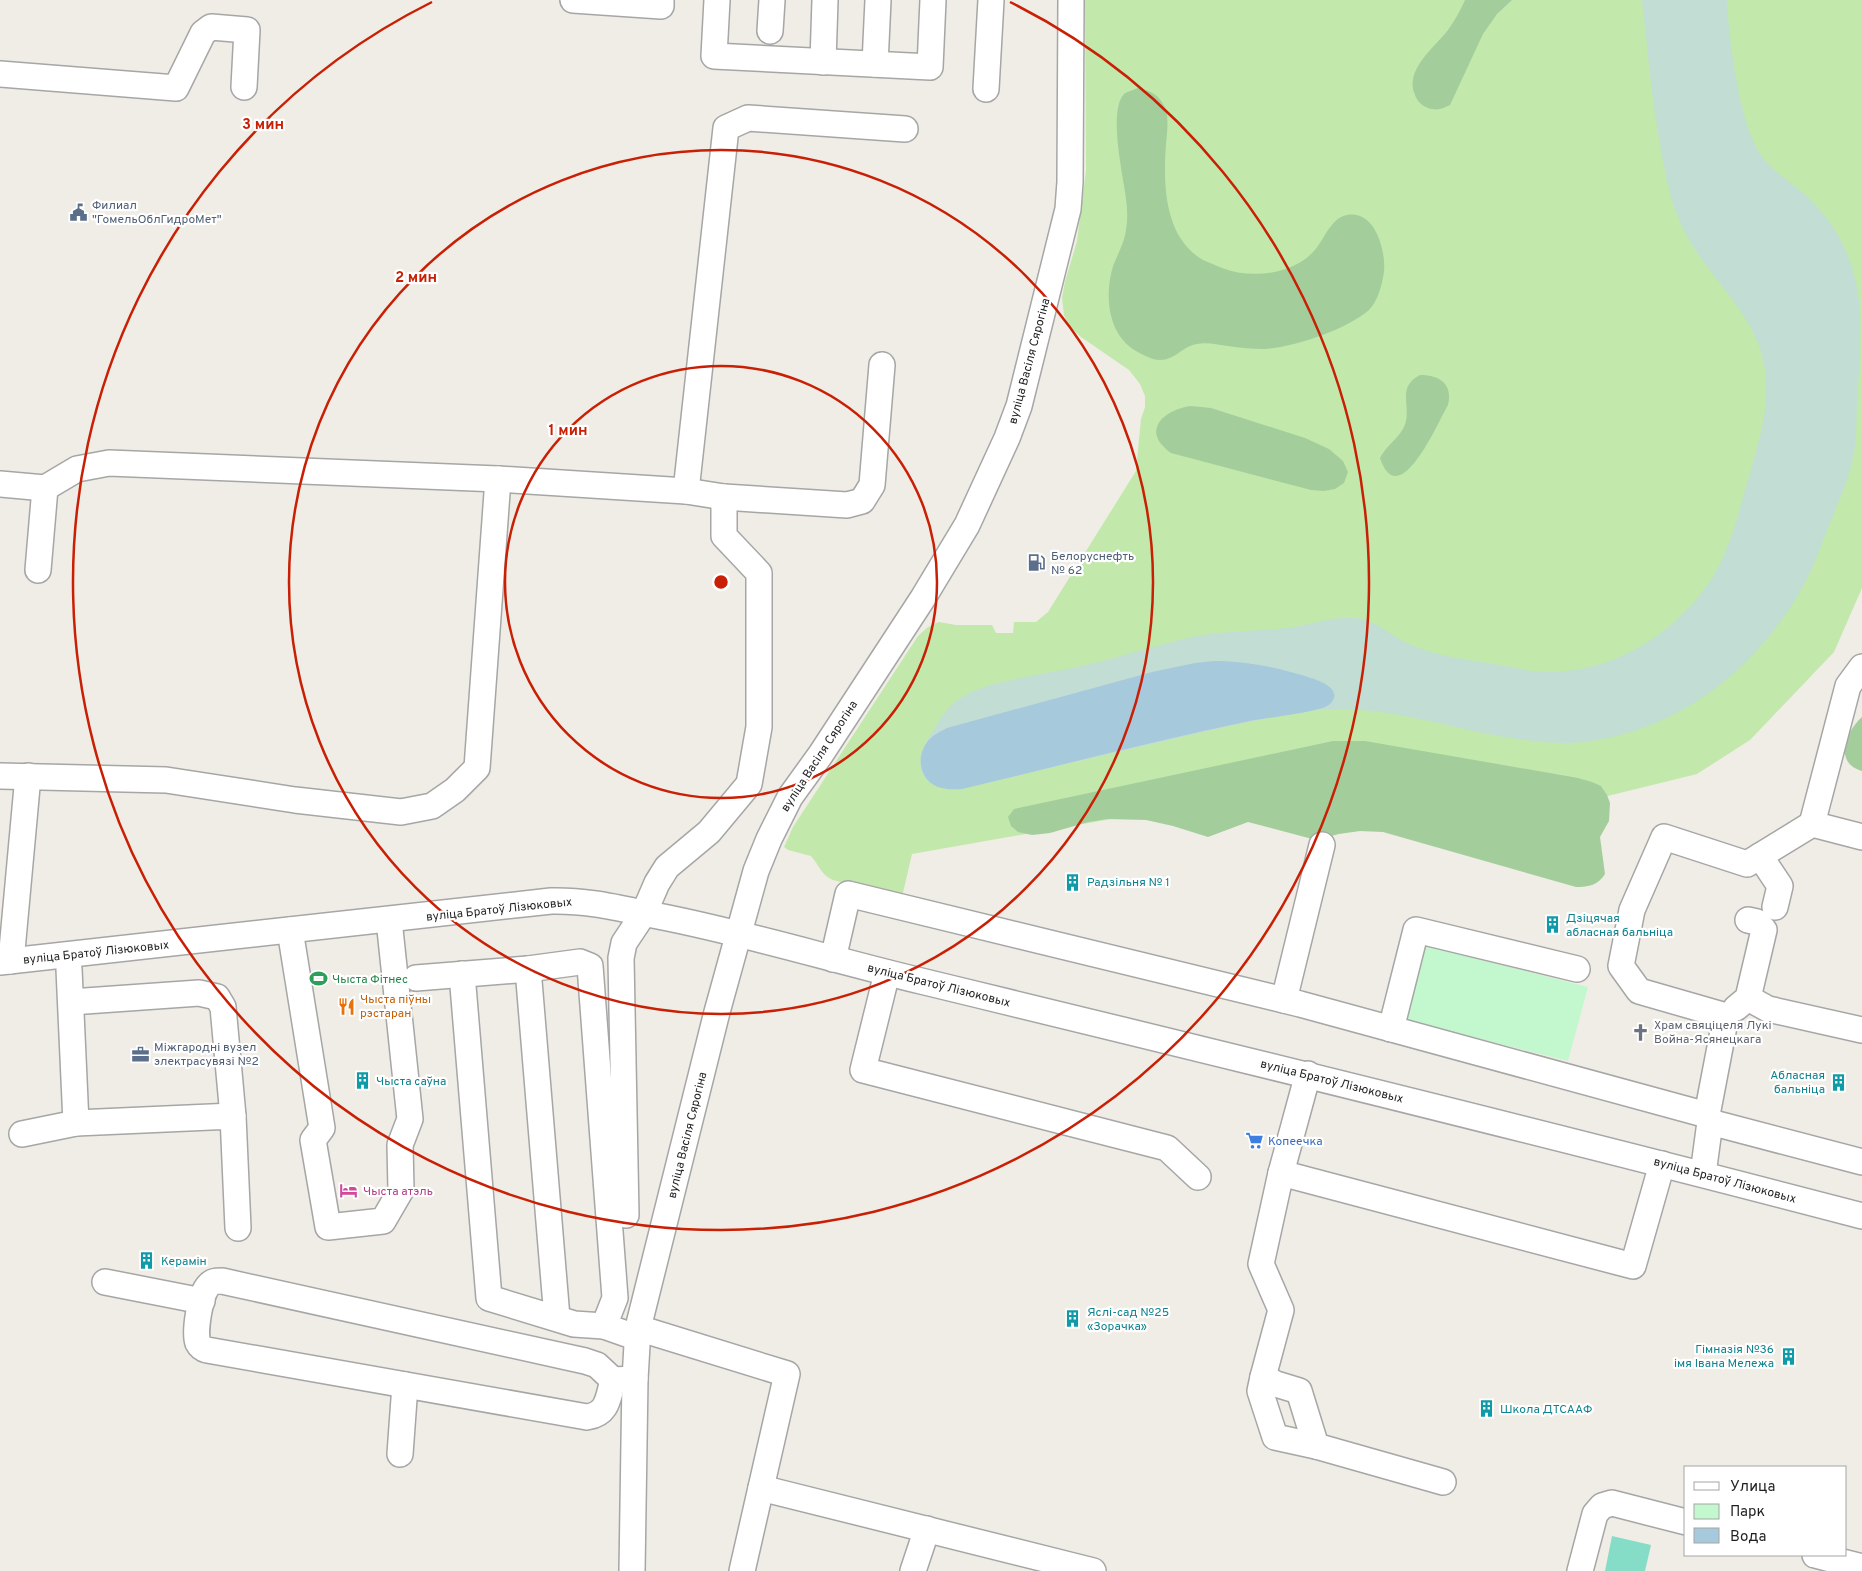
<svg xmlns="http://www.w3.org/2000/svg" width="1862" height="1571" viewBox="0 0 1862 1571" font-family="Overpass,sans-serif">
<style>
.grass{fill:#c2e8ac}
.forest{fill:#a3ce9b}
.wetland{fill:#c2ddd4}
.park{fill:#c3f8cf}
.pitch{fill:#85ddc7}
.water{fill:#a7c9dc}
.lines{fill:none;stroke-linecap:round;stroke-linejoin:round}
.minor-casing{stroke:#a6a6a6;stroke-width:28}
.minor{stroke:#fff;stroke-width:25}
.ring{fill:none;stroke:#c91f04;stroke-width:2.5}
.labels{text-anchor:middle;stroke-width:4.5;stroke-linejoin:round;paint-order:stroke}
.service-label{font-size:12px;fill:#4e5e75;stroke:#fff;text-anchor:start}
.street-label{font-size:12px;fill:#1f1f1f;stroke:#fff}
.culture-label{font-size:12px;fill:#0d838f;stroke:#fff;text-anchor:start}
.leisure-label{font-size:12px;fill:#27864d;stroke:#fff;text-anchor:start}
.food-label{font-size:12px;fill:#c56008;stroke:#fff;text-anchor:start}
.worship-label{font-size:12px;fill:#5b616d;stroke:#fff;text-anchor:start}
.shop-label{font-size:12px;fill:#366cbe;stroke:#fff;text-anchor:start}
.hotel-label{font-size:12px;fill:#b23c85;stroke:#fff;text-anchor:start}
.centre{fill:#c91f04;stroke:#fff;stroke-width:2.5}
.ring-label{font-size:15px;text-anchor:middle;font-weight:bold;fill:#c91f04;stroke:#fff;stroke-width:4.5;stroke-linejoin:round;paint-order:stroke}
</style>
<rect width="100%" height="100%" fill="#efede5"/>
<path class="grass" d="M1085,0h777v588l-28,64 -84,88 -53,34 -122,30 -254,-22 -409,72 -10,43 -69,-17c-12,-5 -14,-15 -22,-24l-23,-6 -4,-3 9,-20 125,-191 10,-9 11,-5 17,3h36l4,8h17l1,-11h22l12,-10 88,-141 5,-52 4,-12v-11l-5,-12 -11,-14 -48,-33 -11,-10 -6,-12 -2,-17 3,-16 12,-41 9,-71z"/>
<g class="forest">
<path d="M1465,0h47l-15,14 -14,20 -33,71c-8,4 -13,6 -22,3 -6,-2 -11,-7 -13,-13 -11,-25 19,-47 33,-65 7,-10 12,-19 17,-30z"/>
<path d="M1138,88c11,3 19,5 25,16 7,10 4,28 3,40 -3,40 -2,93 37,116 6,3 13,5 19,8 28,11 70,7 91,-16 11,-11 17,-34 34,-37 29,-5 39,37 37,57 -2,13 -6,29 -15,38 -21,19 -77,38 -105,39 -12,0 -24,-1 -36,-3 -10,-1 -21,-4 -31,-2 -14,2 -22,16 -37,16 -8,0 -17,-5 -24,-9 -26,-15 -31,-49 -25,-77 3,-15 13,-28 15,-44 3,-17 0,-33 -3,-50 -3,-20 -13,-71 1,-86 4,-3 10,-4 14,-6z"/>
<path d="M1420,375c20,0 33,9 28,30 -9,15 -49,110 -68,53 6,-12 18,-19 24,-31 9,-20 -9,-39 16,-52z"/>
<path d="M1191,406l20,2 94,30 24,11 14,12 5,11 -4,11 -9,6 -11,2 -13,-1 -140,-37c-31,-22 -8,-43 20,-47z"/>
<path d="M1862,717v54c-29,-8 -16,-40 0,-54z"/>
<path d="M1333,741h32l213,37 14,4 9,4 6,9 3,8 -1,18 -9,16 5,37c-7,11 -16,13 -29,13l-193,-55 -23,-1 -21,3 -23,6 -68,-18 -40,15 -35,-11 -27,-6 -39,-1 -19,3 -38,11 -18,2 -14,-3 -7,-6 -3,-9 6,-8z"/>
</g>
<path class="wetland" d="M1642,0h85c2,40 12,126 36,158 11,14 28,24 41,36 33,30 50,64 55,108 3,34 0,67 -2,101 -1,18 0,37 -4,54 -4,23 -15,45 -23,66 -9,22 -16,44 -28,65 -49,86 -129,147 -229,155 -20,1 -41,-2 -62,-5 -58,-9 -116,-30 -176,-29 -13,0 -26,2 -39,4 -38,6 -76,15 -114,24 -73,17 -147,34 -220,52 -20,1 -46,-6 -41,-32 1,-10 9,-20 13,-28 7,-12 14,-22 25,-30 20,-13 44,-17 66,-22 31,-6 62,-11 92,-20 25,-7 50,-14 75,-20 31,-6 63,-6 94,-9 23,-2 46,-12 69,-10 22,2 36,19 56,27 23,10 50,14 76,18 15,2 30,6 46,8 76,8 150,-39 186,-105 14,-28 21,-60 30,-89 10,-37 21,-68 16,-107 -6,-53 -54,-89 -78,-134 -14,-26 -20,-52 -25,-81 -10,-51 -14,-103 -20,-155z"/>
<polygon class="park" points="1415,943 1588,987 1568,1061 1396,1018"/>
<polygon class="pitch" points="1612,1536 1651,1545 1645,1571 1605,1571"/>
<path class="water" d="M1214,661c34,0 65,7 97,17 10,3 33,12 19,26 -7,8 -66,14 -80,17 -97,20 -192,45 -288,68 -6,0 -13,1 -20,-1 -21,-4 -28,-30 -14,-47 5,-6 13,-10 19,-13l205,-56 43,-9z"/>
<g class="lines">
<defs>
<g id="minor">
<polyline points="573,0 661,6 661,0"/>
<polyline points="717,0 714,56 930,67 933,0"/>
<polyline points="770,31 772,0"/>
<polyline points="823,62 825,0"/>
<polyline points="875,64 878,0"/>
<polyline points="0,74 176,88 203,33 211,27 247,30 244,87"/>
<polyline points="986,89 991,0"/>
<polyline points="498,479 686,491 726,128 748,118 905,129"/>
<polyline points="0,484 45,488 77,469 109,463 498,479 477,768 455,790 432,806 401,812 295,800 166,780 0,776"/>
<polyline points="686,491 724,497 847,505 862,501 872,485 882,365"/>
<polyline points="38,570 45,488"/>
<polyline points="1812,824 1848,686 1862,667"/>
<polyline points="1760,856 1780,886 1775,907"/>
<polyline points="290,930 322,1128 313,1140 328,1227 383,1221 401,1190 400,1145 410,1119 389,920"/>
<polyline points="833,959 848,894 1300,1004 1707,1115"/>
<polyline points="11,961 28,776"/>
<path d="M0,962l551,-61c37,-1 71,8 107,15 88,17 175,44 263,65 314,76 628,153 941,235"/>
<polyline points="69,969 76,1123 233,1116 238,1228"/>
<polyline points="528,969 557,1318"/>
<polyline points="887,973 863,1070 1167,1148 1198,1177"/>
<polyline points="462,974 489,1298 574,1324 604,1326"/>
<polyline points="416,978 528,969 580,962 590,966 615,1298 604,1326 638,1338"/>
<polyline points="1748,998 1768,1009 1862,1030"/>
<polyline points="1284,1000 1322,845"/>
<polyline points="71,1002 199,993 217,997 223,1007 233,1116"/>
<polyline points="1736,1008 1748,998 1764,930 1757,922 1748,920"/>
<polyline points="1391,1029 1416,930 1577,969"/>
<polyline points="1308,1074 1281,1173 1261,1264 1281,1310 1263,1377 1276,1384 1299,1391 1316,1446 1443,1482"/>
<polyline points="1710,1122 1862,1162"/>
<polyline points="22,1134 76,1123"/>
<polyline points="1281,1173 1633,1266 1662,1164"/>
<polyline points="1703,1174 1710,1122 1707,1115 1726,1016 1639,991 1621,966 1632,910 1664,837 1747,864 1812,824 1862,837"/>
<polyline points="626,1215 621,958 624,943 644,913 657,883 667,867 709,832 749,784 759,727 759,573 724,536 724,497"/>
<polyline points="105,1282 202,1301"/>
<polyline points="638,1328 787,1374 742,1571"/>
<polyline points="1263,1377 1260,1391 1275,1437 1316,1446"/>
<path d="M613,1380c-5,18 -5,34 -26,37l-380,-67c-4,-1 -7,-3 -9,-7 -4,-11 2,-48 10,-57 4,-5 8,-5 14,-5l363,80 12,4 16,15 22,-1"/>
<polyline points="400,1454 405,1385"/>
<polyline points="761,1488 1093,1571"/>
<polyline points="1815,1555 1862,1567"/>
<polyline points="632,1571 635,1379 638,1328 717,1012 756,871 769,839 790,797 821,754 923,598 967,525 1007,438 1019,406 1068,209 1070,182 1071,0"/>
<polyline points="913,1571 927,1529"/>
<polyline points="1580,1571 1595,1514 1602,1506 1612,1503 1686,1522"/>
</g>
</defs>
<use href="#minor" class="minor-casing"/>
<use href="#minor" class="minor"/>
</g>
<g class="ring">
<circle cx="721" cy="582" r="216"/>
<circle cx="721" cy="582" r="432"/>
<path d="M1010 2A648 648 0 1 1 432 2"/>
</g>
<defs>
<symbol id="civic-bare" viewBox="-9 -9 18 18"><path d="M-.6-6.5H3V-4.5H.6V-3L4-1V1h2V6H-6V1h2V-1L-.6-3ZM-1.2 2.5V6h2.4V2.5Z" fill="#5c6f8a" stroke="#fff" stroke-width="2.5" paint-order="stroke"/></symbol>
<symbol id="fuel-bare" viewBox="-9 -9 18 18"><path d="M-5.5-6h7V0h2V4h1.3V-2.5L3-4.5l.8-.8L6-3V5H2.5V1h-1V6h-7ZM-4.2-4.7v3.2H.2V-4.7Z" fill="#5c6f8a" stroke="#fff" stroke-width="2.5" paint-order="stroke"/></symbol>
<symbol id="building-bare" viewBox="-9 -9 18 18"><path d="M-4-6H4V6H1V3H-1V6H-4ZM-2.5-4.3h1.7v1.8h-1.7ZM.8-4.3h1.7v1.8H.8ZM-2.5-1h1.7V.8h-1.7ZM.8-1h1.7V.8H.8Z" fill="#0f9aa8" stroke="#fff" stroke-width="2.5" paint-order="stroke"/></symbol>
<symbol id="stadium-bare" viewBox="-9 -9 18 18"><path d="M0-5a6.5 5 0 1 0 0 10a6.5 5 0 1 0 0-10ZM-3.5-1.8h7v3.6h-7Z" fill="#2e9e5b" stroke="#fff" stroke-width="2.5" paint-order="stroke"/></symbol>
<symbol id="restaurant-bare" viewBox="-9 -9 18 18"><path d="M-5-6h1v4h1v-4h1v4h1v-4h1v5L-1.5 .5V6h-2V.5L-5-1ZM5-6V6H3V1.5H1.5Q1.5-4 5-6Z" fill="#e8710a" stroke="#fff" stroke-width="2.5" paint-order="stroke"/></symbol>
<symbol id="church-bare" viewBox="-9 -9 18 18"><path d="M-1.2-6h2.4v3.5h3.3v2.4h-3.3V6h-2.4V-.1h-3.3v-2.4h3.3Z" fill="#6b7280" stroke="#fff" stroke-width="2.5" paint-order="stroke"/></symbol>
<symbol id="office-bare" viewBox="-9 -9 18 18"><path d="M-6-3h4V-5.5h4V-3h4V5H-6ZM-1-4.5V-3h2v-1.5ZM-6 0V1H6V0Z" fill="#5c6f8a" stroke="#fff" stroke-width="2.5" paint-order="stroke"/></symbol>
<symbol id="supermarket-bare" viewBox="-9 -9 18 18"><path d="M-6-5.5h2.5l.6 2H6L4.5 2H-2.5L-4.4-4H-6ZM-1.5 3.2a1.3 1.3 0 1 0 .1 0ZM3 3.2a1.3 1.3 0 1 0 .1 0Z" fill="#3f7fe0" stroke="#fff" stroke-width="2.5" paint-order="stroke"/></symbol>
<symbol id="hotel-bare" viewBox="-9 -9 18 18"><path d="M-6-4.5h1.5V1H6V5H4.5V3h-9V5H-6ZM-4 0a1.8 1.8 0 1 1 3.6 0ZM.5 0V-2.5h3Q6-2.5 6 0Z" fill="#d1479c" stroke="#fff" stroke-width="2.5" paint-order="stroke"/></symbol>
</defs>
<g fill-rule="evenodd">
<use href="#civic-bare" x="66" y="200" width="25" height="25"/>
<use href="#fuel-bare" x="1024" y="550" width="25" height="25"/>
<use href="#building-bare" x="1060" y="870" width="25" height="25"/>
<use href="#building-bare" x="1540" y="912" width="25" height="25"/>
<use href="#stadium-bare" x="306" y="966" width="25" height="25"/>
<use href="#restaurant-bare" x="334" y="994" width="25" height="25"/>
<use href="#church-bare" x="1628" y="1020" width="25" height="25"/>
<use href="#office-bare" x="128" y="1042" width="25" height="25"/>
<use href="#building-bare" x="350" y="1068" width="25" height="25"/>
<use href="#building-bare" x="1826" y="1070" width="25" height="25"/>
<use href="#supermarket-bare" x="1242" y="1128" width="25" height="25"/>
<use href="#hotel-bare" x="336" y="1178" width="25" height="25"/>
<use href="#building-bare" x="134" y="1248" width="25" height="25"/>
<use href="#building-bare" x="1060" y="1306" width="25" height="25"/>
<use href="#building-bare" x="1776" y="1344" width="25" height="25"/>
<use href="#building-bare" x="1474" y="1396" width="25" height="25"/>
</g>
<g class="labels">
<g class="service-label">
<text x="92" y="209">Филиал<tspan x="92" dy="14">"ГомельОблГидроМет"</tspan></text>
<text x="1051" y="560">Белоруснефть<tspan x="1051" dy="14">№ 62</tspan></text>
<text x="154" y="1051">Міжгародні вузел<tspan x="154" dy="14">электрасувязі №2</tspan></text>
</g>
<g class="street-label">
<text transform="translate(1029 361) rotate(-75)" y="4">вуліца Васіля Сярогіна</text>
<text transform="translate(819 756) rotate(-57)" y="4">вуліца Васіля Сярогіна</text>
<text transform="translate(499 909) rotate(-6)" y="4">вуліца Братоў Лізюковых</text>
<text transform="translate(96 952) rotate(-6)" y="4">вуліца Братоў Лізюковых</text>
<text transform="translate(939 985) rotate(14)" y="4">вуліца Братоў Лізюковых</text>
<text transform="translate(1332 1081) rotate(14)" y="4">вуліца Братоў Лізюковых</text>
<text transform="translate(687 1135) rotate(-76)" y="4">вуліца Васіля Сярогіна</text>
<text transform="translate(1725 1180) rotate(15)" y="4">вуліца Братоў Лізюковых</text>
</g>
<g class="culture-label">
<text x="1087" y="886">Радзільня № 1</text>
<text x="1566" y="922">Дзіцячая<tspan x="1566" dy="14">абласная бальніца</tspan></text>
<text x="1825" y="1079" text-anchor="end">Абласная<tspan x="1825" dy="14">бальніца</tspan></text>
<text x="376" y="1085">Чыста саўна</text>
<text x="161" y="1265">Керамін</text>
<text x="1087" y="1316">Яслі-сад №25<tspan x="1087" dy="14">«Зорачка»</tspan></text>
<text x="1774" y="1353" text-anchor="end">Гімназія №36<tspan x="1774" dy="14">імя Івана Мележа</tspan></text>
<text x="1500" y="1413">Школа ДТСААФ</text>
</g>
<g class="leisure-label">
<text x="332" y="983">Чыста Фітнес</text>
</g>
<g class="food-label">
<text x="360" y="1003">Чыста піўны<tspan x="360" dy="14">рэстаран</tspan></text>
</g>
<g class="worship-label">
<text x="1654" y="1029">Храм свяціцеля Лукі<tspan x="1654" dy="14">Война-Ясянецкага</tspan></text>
</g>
<g class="shop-label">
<text x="1268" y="1145">Копеечка</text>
</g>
<g class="hotel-label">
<text x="363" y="1195">Чыста атэль</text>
</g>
</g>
<circle cx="721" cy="582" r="8" class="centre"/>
<g class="ring-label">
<text x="263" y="129">3 мин</text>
<text x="416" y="282">2 мин</text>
<text x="568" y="435">1 мин</text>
</g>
<rect x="1684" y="1466" width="162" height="90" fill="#ffffff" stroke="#a5a5a5"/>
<rect x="1694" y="1482" width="25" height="8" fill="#ffffff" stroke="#a5a5a5"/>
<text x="1730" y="1491" font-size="15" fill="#1f1f1f">Улица</text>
<rect x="1694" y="1504" width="25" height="15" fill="#c3f8cf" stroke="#a5a5a5"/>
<text x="1730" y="1516" font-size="15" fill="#1f1f1f">Парк</text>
<rect x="1694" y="1528" width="25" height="15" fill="#a7c9dc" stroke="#a5a5a5"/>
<text x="1730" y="1541" font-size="15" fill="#1f1f1f">Вода</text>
</svg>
